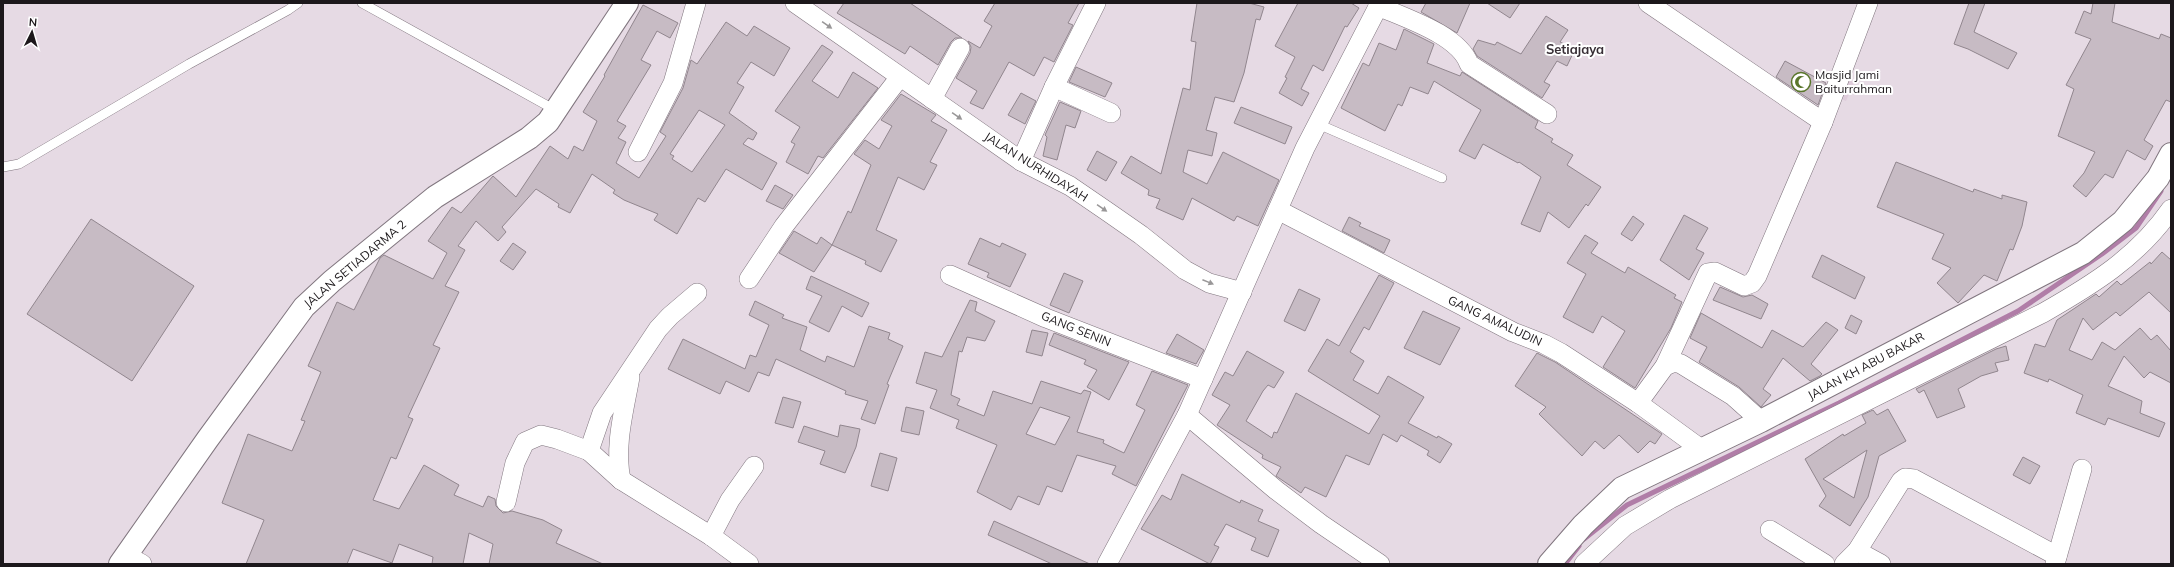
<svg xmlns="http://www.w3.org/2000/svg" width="2174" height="567" viewBox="0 0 2174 567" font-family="Mulish,sans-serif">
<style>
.built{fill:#dfccdb}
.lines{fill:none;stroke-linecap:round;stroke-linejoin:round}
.stream{stroke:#b07da7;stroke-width:5}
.building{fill:#c7bbc4;stroke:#91868e;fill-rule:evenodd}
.lane-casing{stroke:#81767f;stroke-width:10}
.street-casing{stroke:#81767f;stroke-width:20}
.secondary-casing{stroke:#81767f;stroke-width:24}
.lane{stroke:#fff;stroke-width:9}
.street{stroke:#fff;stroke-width:19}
.secondary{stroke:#fff;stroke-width:22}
.oneway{fill:#999798}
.labels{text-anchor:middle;stroke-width:4;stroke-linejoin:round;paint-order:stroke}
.poi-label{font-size:12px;fill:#1c181b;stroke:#fff;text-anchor:start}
.street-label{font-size:12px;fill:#1c181b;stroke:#fff}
.neighbourhood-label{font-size:13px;font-weight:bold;fill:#372e35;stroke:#fff}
</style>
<rect width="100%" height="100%" fill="#e6dae4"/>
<polygon class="built" points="1844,76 1855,80 1846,101 1836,97"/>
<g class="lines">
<g class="stream">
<polyline points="1584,539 1627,505 1839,403 2018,311 2102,254 2136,228 2161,191"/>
<polyline points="1565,564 1579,546"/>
</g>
</g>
<g class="building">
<polygon points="844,3 910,3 962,38 955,38 951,42 938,65 910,46 905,54 837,13"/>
<polygon points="995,3 1079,3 1068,23 1073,25 1054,62 1044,57 1034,76 1009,62 983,109 970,103 977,91 956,78 970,53 971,47 968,41 980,48 992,26 984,21"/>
<polygon points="1197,3 1249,3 1264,7 1260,20 1256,19 1244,73 1234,102 1215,97 1206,130 1217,133 1212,156 1188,150 1183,172 1207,184 1223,152 1279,180 1258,226 1237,216 1234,221 1192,198 1183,220 1156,208 1160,199 1148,195 1149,190 1121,173 1131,156 1161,174 1183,88 1190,90 1196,42 1191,41"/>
<polygon points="1298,3 1351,3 1359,8 1347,27 1345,26 1323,71 1313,65 1301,89 1309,93 1302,106 1279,93 1287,78 1285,77 1295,57 1275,46"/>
<polygon points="1426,3 1470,3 1457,33 1421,12"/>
<polygon points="1487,3 1520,3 1510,18"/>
<polygon points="1969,3 1985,3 1974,32 2017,53 2008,69 1968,49 1954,44"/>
<polygon points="2093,3 2115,3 2112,22 2159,39 2161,34 2171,38 2171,102 2166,100 2144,140 2153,146 2145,160 2127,150 2113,178 2105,174 2086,197 2073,186 2084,173 2095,152 2058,136 2074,89 2066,85 2091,39 2075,33 2084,11 2091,14"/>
<path d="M643,5l35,18 -8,15 -13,-7 -16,29 10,5 -34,56 9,5 -8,12 8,4 -10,21 23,15 27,-42 -6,-4 23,-44 8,-28 6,4 29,-42 21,14 7,-10 36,22 -16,28 -23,-14 -14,21 7,4 -15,26 28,20 -4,7 -5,-2 -5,6 34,19 -15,27 -36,-21 -21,33 -7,-4 -21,36 -23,-14 4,-6 -34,-14 -11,-7 2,-3 -23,-16 -22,39 -12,-6 1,-3 -23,-15 -34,38 4,5 -8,9 -22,-20 -18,25 7,4 -20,36 14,6 -26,53 7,3 -32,69 5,2 -17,40 -5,-2 -18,43 26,9 25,-44 35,20 -5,10 29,12 5,-11 7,3 1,7 7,7 9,-2 31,9 19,10 -6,13 47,21h-114l4,-20 -24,-11 -6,31h-31l1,-7 -34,-13 -7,19 -39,-14 -6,15h-101l18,-44 -42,-17 26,-69 44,17 13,-30 -4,-1 20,-48 -13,-6 29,-64 17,8 26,-52 4,-3 49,24 14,-26 -19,-12 24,-34 9,6 32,-37 23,21 34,-51 18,13 6,-13 9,5 14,-30 -14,-9 22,-36 -1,-1zM699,110l26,15 -33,47 -20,-13 2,-3 -4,-2z"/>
<polygon points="1546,16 1568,30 1560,42 1575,49 1567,66 1557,61 1544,82 1550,85 1542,98 1477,56 1473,49 1478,40 1495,45 1497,42 1521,54"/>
<polygon points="1404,29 1434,44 1427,63 1460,76 1462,72 1538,121 1535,128 1553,139 1551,142 1573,155 1567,165 1601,187 1588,206 1586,204 1569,228 1548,212 1540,232 1521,224 1541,177 1519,162 1518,163 1483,144 1475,159 1459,151 1481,110 1434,81 1428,94 1410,87 1402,106 1398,104 1385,131 1341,108 1363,63 1369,66 1379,43 1396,50"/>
<polygon points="822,45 833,52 812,81 838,98 853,72 878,88 823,158 818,156 808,174 786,162 795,144 791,142 800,127 775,111"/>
<polygon points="1785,61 1826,83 1818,105 1776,77"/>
<polygon points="1076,67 1112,83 1105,97 1069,82"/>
<polygon points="1021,93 1036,101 1025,124 1008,115"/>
<polygon points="901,94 936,115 931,121 947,130 930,162 937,165 924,190 898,177 876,230 897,240 881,272 865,264 866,261 832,245 814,272 779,253 794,231 817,244 821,237 832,245 848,211 851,213 871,165 854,154 865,140 879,149 892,126 881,120"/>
<polygon points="1060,102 1081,111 1075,128 1066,125 1057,160 1043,156 1047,137 1045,135"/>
<polygon points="1241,107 1292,127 1285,144 1234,123"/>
<polygon points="1097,151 1117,162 1106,181 1087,170"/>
<polygon points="1896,162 1973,192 1974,189 2002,199 2002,195 2027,202 2022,226 2013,250 2010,249 1997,281 1984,275 1958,303 1937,283 1951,268 1932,259 1944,234 1877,207"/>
<polygon points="775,185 793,195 783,209 766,201"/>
<polygon points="1684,215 1708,228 1696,249 1704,253 1689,280 1660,260"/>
<polygon points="1633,216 1644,224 1632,241 1621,234"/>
<polygon points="1349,217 1361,223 1359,226 1390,240 1384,253 1342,231"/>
<polygon points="91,219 194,286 132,381 27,314"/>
<polygon points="1585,235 1598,243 1591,253 1625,273 1628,267 1676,295 1674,298 1682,302 1671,328 1635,388 1603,367 1625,331 1602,316 1593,333 1563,317 1586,274 1567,263"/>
<polygon points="980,238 1000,247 1002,243 1026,254 1010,287 987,277 989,273 968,264"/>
<polygon points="513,243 526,252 513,270 500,261"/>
<polygon points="2162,252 2171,260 2171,313 2149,292 2120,316 2116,312 2093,330 2083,318 2069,350 2092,360 2102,342 2115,350 2140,328 2151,340 2157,335 2171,351 2171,383 2150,372 2144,378 2124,356 2108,386 2142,401 2140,413 2165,423 2159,437 2108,418 2105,425 2076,413 2083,395 2049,379 2048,382 2024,373 2035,344 2045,347 2057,320 2096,294 2099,297 2117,281 2121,285 2150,262 2151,264"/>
<polygon points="1822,255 1865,277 1855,299 1812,277"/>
<polygon points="1064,273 1083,281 1069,313 1050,305"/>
<polygon points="1379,275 1394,283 1369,330 1364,327 1350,352 1364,361 1353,380 1378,394 1388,376 1424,397 1408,423 1437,438 1438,436 1452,444 1440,463 1427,455 1429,451 1401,435 1397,442 1383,434 1369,465 1346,455 1326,497 1305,487 1301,493 1276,476 1281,467 1262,458 1263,455 1217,425 1230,405 1212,395 1225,372 1233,376 1247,351 1284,372 1274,388 1268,385 1263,391 1246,421 1272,438 1274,432 1277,433 1296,393 1369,434 1380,416 1308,371 1327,339 1339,346"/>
<polygon points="811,276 869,303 862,317 842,306 829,332 809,322 822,296 806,289"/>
<polygon points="1720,287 1743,297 1752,295 1768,304 1761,319 1713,300"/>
<polygon points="1299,289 1320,299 1305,331 1284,321"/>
<path d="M970,300l7,2 -2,9 20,10 -10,20 -18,-4 -5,15 -3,-1 -8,44 9,4 -3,6 27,11 9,-25 39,13 9,-23 40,13 3,-4 7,2 -14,40 27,8 -1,3 21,10 21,-43 -9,-5 16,-34 36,14 -52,101 -24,-12 4,-8 -39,-11 -15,37 -15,-6 -8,19 -21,-9 -7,14 -34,-18 20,-47 -41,-17 3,-8 -29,-12 7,-18 -21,-7 9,-31 17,5zM1040,407l30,10 -15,28 -29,-11z"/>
<polygon points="755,301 784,315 782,318 807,327 800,350 825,362 827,356 854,367 869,326 890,333 888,339 903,346 887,384 889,385 875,424 861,419 868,401 845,394 846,391 776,359 769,376 758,372 749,392 726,381 720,394 668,369 683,339 745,369 750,355 756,357 769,325 749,315"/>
<polygon points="1423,311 1460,328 1440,365 1404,348"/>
<polygon points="1701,313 1762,348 1772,330 1803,347 1826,322 1838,330 1811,364 1822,374 1820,376 1810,381 1783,358 1763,389 1771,395 1761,407 1739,387 1699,362 1707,347 1690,338"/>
<polygon points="1851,315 1862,321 1856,334 1845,328"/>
<polygon points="1032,330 1048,333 1042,356 1026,352"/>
<polygon points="1054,333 1129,362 1109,400 1087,387 1097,370 1084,364 1086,360 1049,345"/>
<polygon points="1177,334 1204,350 1196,364 1166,353"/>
<polygon points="2006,346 2009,360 1995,363 1998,371 1981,376 1958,389 1965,407 1937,418 1924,390 1919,393 1916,389 1996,349"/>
<polygon points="1537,353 1555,362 1662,434 1655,444 1650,441 1638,453 1619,435 1604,449 1595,441 1582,456 1539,414 1546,407 1515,386"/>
<polygon points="783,397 801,402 793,428 775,423"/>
<polygon points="906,407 924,411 919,435 901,431"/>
<path d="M1888,409l18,32 -27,15 -11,41 -18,29 -31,-20 7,-10 -21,-37 38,-25 1,2 22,-13 -4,-8 11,-5 4,5zM1867,450l-13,48 -31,-19z"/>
<polygon points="840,425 860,429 856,447 845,473 820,464 825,451 798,442 804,426 838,437"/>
<polygon points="880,453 897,458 888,491 871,486"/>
<polygon points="2023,457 2040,466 2030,484 2013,475"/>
<polygon points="1182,474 1240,503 1241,500 1263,510 1258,521 1279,530 1268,557 1251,550 1256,538 1226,524 1214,545 1219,547 1210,564 1141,529 1162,495 1171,500"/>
<polygon points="994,521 1090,564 1052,564 988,535"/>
</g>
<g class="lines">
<defs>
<g id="lane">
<polyline points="362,3 557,111"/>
<polyline points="1318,124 1442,178"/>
<polyline points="3,167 19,164 189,64 288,10 298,3"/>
</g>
<g id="street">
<polyline points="795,3 1021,161 1070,186 1108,212 1141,235 1185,270 1209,283 1242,292"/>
<polyline points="1648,3 1823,122"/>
<path d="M1378,6c27,12 81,29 91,58l78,50"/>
<polyline points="1054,87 1111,113"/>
<polyline points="932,99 960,48"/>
<polyline points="638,152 673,83 696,3"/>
<polyline points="1021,161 1054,87 1096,3"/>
<polyline points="1278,210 1513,332 1544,344 1561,353 1638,403 1701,449"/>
<polyline points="950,275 1046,318 1203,379"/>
<polyline points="749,279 784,226 900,77"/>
<polyline points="697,293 670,316 658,329 602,413 589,451 621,480 711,536 749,564"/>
<polyline points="1665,366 1675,362 1681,364 1733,396 1761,421"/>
<polyline points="1638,403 1665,366 1708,273 1715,272 1744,286 1752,283 1757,276 1823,122 1868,3"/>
<polyline points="1187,415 1276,490 1321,524 1380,564"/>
<path d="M621,480c-7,-34 3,-69 9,-103"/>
<polyline points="506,502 515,463 525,442 541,435 557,439 589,451"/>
<polyline points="1770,530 1825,564"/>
<polyline points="711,536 730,500 754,466"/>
<polyline points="1857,551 1881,564"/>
<polyline points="127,556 142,564"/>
<polyline points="1107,564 1187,415 1305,148 1380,3"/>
<path d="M1584,564l41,-38 45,-27 373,-186c49,-28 95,-56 128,-104"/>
<polyline points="1844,564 1857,551 1901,481 1905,478 1914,479 2057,556"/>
<polyline points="2055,564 2082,469"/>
</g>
<g id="secondary">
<polyline points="120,564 207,440 304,307 332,281 435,197 529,138 548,122 627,3"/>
<polyline points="1549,564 1583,525 1622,488 1761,421 2083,253 2123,221 2158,178 2171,154"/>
</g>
</defs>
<use href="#lane" class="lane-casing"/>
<use href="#street" class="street-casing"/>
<use href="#secondary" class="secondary-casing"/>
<use href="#lane" class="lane"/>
<use href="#street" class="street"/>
<use href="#secondary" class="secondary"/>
</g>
<defs><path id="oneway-solid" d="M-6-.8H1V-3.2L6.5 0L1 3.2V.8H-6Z"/></defs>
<g class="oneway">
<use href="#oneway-solid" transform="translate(827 25) rotate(35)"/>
<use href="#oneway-solid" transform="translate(957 116) rotate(35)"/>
<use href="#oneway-solid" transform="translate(1102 208) rotate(34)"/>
<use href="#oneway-solid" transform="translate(1208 282) rotate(22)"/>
</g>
<defs>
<symbol id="mosque-ring" viewBox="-11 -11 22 22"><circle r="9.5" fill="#fff" stroke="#59762b" stroke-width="1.5"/><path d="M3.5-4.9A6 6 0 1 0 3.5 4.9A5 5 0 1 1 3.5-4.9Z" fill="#59762b"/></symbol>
</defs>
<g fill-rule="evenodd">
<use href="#mosque-ring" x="1790" y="71" width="22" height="22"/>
</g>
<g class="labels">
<g class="poi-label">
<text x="1815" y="79">Masjid Jami<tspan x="1815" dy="14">Baiturrahman</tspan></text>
</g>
<g class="street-label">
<text transform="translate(1036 167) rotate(32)" y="4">JALAN NURHIDAYAH</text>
<text transform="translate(355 264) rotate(-40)" y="4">JALAN SETIADARMA 2</text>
<text transform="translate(1495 321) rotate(25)" y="4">GANG AMALUDIN</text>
<text transform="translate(1076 329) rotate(22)" y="4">GANG SENIN</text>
<text transform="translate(1866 366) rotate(-28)" y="4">JALAN KH ABU BAKAR</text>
</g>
<g class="neighbourhood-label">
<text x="1575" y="54">Setiajaya</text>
</g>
</g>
<rect width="2174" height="567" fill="none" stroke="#1c181b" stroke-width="8"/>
<g transform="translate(32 32) rotate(5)" stroke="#ffffff" stroke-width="3" paint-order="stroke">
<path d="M0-3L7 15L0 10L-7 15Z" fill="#1c181b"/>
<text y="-6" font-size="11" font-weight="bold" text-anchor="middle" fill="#1c181b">N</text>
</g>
</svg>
